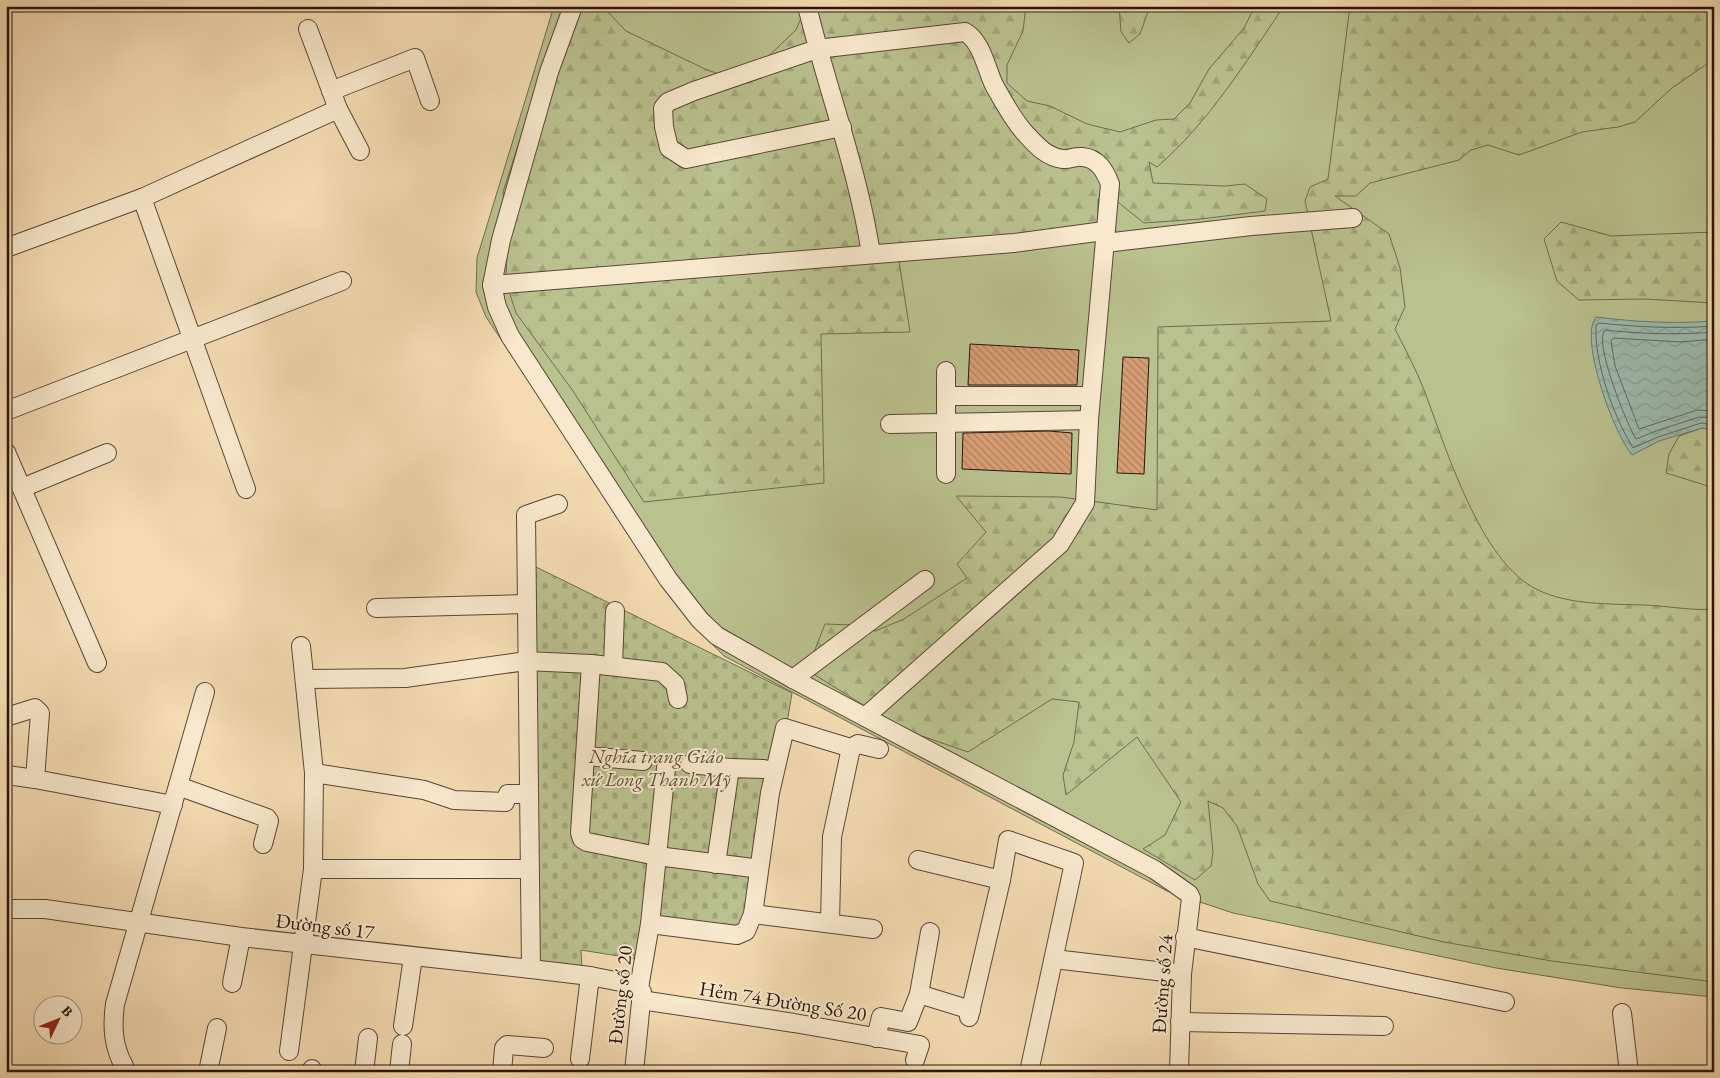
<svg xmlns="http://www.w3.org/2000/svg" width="1720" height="1078" viewBox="0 0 1720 1078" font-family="'EB Garamond',serif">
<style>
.grass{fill:#b9c18e;stroke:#706b4e}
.forest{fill:url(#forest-firs);stroke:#706b4e}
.cemetery{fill:url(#cemetery-stones);stroke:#706b4e}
.water{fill:url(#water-waves);stroke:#6d796f}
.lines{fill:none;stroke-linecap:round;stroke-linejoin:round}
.shore{stroke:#62685e;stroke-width:1}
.building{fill:url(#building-back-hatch);stroke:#27150d}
.minor-casing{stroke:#5a4636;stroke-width:20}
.minor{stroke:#f8e8cd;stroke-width:18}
.labels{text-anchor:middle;stroke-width:4;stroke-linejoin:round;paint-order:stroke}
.park-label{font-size:20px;font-style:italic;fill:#5a513a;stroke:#f8e8cd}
.street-label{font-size:20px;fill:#27150d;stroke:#f8e8cd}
</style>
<defs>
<pattern id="forest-firs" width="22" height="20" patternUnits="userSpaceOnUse" patternTransform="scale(1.25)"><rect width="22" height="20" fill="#b9c18e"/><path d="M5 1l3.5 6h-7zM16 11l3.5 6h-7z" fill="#9fa579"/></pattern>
<pattern id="cemetery-stones" width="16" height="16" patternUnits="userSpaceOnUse" patternTransform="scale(1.25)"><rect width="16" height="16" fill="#b9c18e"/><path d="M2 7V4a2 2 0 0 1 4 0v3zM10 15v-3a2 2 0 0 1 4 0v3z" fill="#9fa579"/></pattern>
<pattern id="water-waves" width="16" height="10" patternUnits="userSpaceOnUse" patternTransform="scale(1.25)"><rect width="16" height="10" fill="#9cbbb0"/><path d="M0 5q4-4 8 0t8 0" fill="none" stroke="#86a096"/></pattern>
<pattern id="building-back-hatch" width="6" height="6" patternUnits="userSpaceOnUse" patternTransform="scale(1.25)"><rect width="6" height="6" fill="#d79d73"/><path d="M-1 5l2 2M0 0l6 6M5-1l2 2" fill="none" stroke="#ae7f5d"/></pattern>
</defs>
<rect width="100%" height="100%" fill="#f4dbb2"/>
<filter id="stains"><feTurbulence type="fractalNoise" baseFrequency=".004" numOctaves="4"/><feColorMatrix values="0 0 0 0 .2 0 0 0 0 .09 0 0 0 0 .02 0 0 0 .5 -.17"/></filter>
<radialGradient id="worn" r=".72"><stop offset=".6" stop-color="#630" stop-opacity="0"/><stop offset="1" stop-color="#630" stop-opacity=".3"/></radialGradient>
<polygon class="grass" points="554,6 1714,6 1714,997 1622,988 1496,968 1233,913 1167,891 724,656 694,626 486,317 476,292 477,258"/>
<g class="forest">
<path d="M563,6h39l24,25 79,38 36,13 55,-52 10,-24h220l-3,25 -16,34v18l20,18 23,5 37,18 33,8 36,-12 18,-1 16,-16 19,-34 35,-41 11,-22h29c-39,57 -75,116 -127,161l-8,-5 4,21 72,3 20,-2 22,15 -2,12 -64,8 -57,4 -25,-20 -21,-4v33l-201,16 13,84 -89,2 3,149 -180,19 -71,-111 -57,-78 -10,-31 1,-34 -4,-56z"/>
<polygon points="1119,6 1150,6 1140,34 1129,43 1121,32"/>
<path d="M1350,6h364v53l-42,29 -37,34 -17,5 -36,5 -63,23 -31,-10 -17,5 -12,10 -89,23 -14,13h-21l54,38 11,34 5,39 -10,22c10,20 21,40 29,61 22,57 56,173 114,200 31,15 73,14 108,15 22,1 46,6 68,4v373l-162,-21 -108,-19 -174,-41 -12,-17 -21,-58 -14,-18 -15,-7 5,51 -2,14 -16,14 -52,-31 22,-14 16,-33 -44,-65 -71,58 -3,-20 11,-33 5,-40 -27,-3 -84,53 -66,-23 -95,-59 18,-46 28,1 22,6 29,-12 63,-41 -10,-14 29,-32 -30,-36 105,1 96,13 1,-183 173,-6 -26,-120 5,-14 18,-8z"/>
<polygon points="1561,222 1611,236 1714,232 1714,303 1645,299 1579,300 1557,281 1544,239"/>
<polygon points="1702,428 1714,430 1714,483 1708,486 1666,473 1669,454 1679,436"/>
</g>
<polygon class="cemetery" points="534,566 792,693 754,920 744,932 647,929 643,960 581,950 582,971 534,962"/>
<path class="water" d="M1596,317c40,5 78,7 118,4v109l-12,-2 -43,13 -27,14c-17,-19 -54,-117 -36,-138z"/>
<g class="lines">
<g class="shore">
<path d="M1714,326c-39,3 -76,1 -115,-3l-3,2c-2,38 18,92 37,123l25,-11 43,-14 13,2"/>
<path d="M1714,332c-37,3 -72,2 -109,-2 -12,11 22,95 31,109l20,-8 43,-14 15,1"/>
<polyline points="1714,339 1681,342 1613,338 1611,341 1615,366 1639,429 1697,410 1714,411"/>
</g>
</g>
<g class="building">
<polygon points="970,344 1079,350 1077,385 968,385"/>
<polygon points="1123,357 1149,358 1144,474 1117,473"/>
<polygon points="1049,431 1072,433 1071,474 962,469 963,433"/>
</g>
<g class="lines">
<defs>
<g id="minor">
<polyline points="573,6 549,72 501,240 492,285 497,307 510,336 668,579 700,620 717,636 793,679 1155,870 1189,894 1191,898 1182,974 1179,1072"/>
<path d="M807,6c20,83 51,163 64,248"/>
<polyline points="331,91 415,58 430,101"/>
<polyline points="338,109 360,151"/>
<path d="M842,127l-156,32 -17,-11 -5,-21 -1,-19 5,-6 26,-11 123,-42 148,-17c17,10 21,36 29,53 9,16 19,35 31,48 11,12 21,24 38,26 6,1 12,-3 19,-2 16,1 23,14 28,27l-21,236 -4,83 -25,41 -195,173"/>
<polyline points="142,198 246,489"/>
<polyline points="1105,243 1251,226 1353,218"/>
<polyline points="6,248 142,198 338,109 308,29"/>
<polyline points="492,285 1014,243 1104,231"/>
<polyline points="946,371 946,474"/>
<polyline points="946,396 1091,396"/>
<polyline points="6,411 342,281"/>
<polyline points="890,424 1089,420"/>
<polyline points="6,452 97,663"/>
<polyline points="22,488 107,453"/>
<polyline points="376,608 526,604"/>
<polyline points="591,664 662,672 675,684 678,699"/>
<polyline points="613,666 615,611"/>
<polyline points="306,679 405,678 526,661 591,664 580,833 582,839 587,842 657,856 753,868"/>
<polyline points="793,679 925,580"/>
<polyline points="6,717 35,708 40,713 35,779 173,805"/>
<polyline points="586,756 643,761"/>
<polyline points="690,764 730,768"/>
<polyline points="314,773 424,790 454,800 505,802 508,794 529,794"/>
<polyline points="7,775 35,779"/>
<polyline points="178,786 267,818 269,821 263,844"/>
<polyline points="918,860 1001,880"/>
<polyline points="716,864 730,768 764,769"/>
<polyline points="313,869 529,869"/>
<polyline points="6,909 45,909 241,937 531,969 590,976 631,984 639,988"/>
<polyline points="753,914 873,929"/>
<polyline points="830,922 832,837 851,748"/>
<polyline points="650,924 737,935 746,931 753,914 770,793 785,728 851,748 858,744 879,749"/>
<polyline points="1185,937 1505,1002"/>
<polyline points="1054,959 1182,974"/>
<polyline points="531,969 526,515 558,504"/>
<polyline points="232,983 241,937"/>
<polyline points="919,994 930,932"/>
<polyline points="641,1000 794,1023 920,1045 915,1060"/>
<polyline points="1622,1013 1629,1072"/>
<polyline points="969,1017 1001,880 1008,840 1074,863 1029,1072"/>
<polyline points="1180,1022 1384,1026"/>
<polyline points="403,1026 413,957"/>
<polyline points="876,1038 881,1017 908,1022 919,994 971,1010"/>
<polyline points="289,1051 313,869 314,773 301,646"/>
<polyline points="580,1059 590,976"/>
<path d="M124,1066c-11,-20 -12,-39 -9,-62l90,-312"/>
<polyline points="208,1072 217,1028"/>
<polyline points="312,1072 312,1069"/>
<polyline points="364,1072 368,1038"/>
<polyline points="399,1072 402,1044"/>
<polyline points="502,1072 504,1048 507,1045 544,1048"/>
<polyline points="634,1072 642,992 639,988 650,924 666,768"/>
</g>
</defs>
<use href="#minor" class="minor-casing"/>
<use href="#minor" class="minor"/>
</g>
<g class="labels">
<g class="park-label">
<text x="656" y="763">Nghĩa trang Giáo<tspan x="656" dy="23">xứ Long Thạnh Mỹ</tspan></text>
</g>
<g class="street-label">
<text transform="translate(325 926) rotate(7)" y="7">Đường số 17</text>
<text transform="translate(1162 984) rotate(-86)" y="7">Đường số 24</text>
<text transform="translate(620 995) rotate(-84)" y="7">Đường số 20</text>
<text transform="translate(783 1001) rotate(9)" y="7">Hẻm 74 Đường Số 20</text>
</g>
</g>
<rect width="1720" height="1078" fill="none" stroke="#f4dbb2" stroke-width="25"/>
<rect x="8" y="8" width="1705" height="1063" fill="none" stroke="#27150d" stroke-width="2.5"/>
<rect x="12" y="12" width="1695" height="1053" fill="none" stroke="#27150d"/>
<g transform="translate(58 1020) rotate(47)"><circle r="24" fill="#f8e8cd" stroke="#a49480"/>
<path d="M0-4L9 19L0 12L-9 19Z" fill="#8f2418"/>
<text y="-8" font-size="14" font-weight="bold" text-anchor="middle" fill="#27150d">B</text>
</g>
<rect width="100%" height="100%" filter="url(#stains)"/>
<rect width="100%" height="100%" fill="url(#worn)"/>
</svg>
